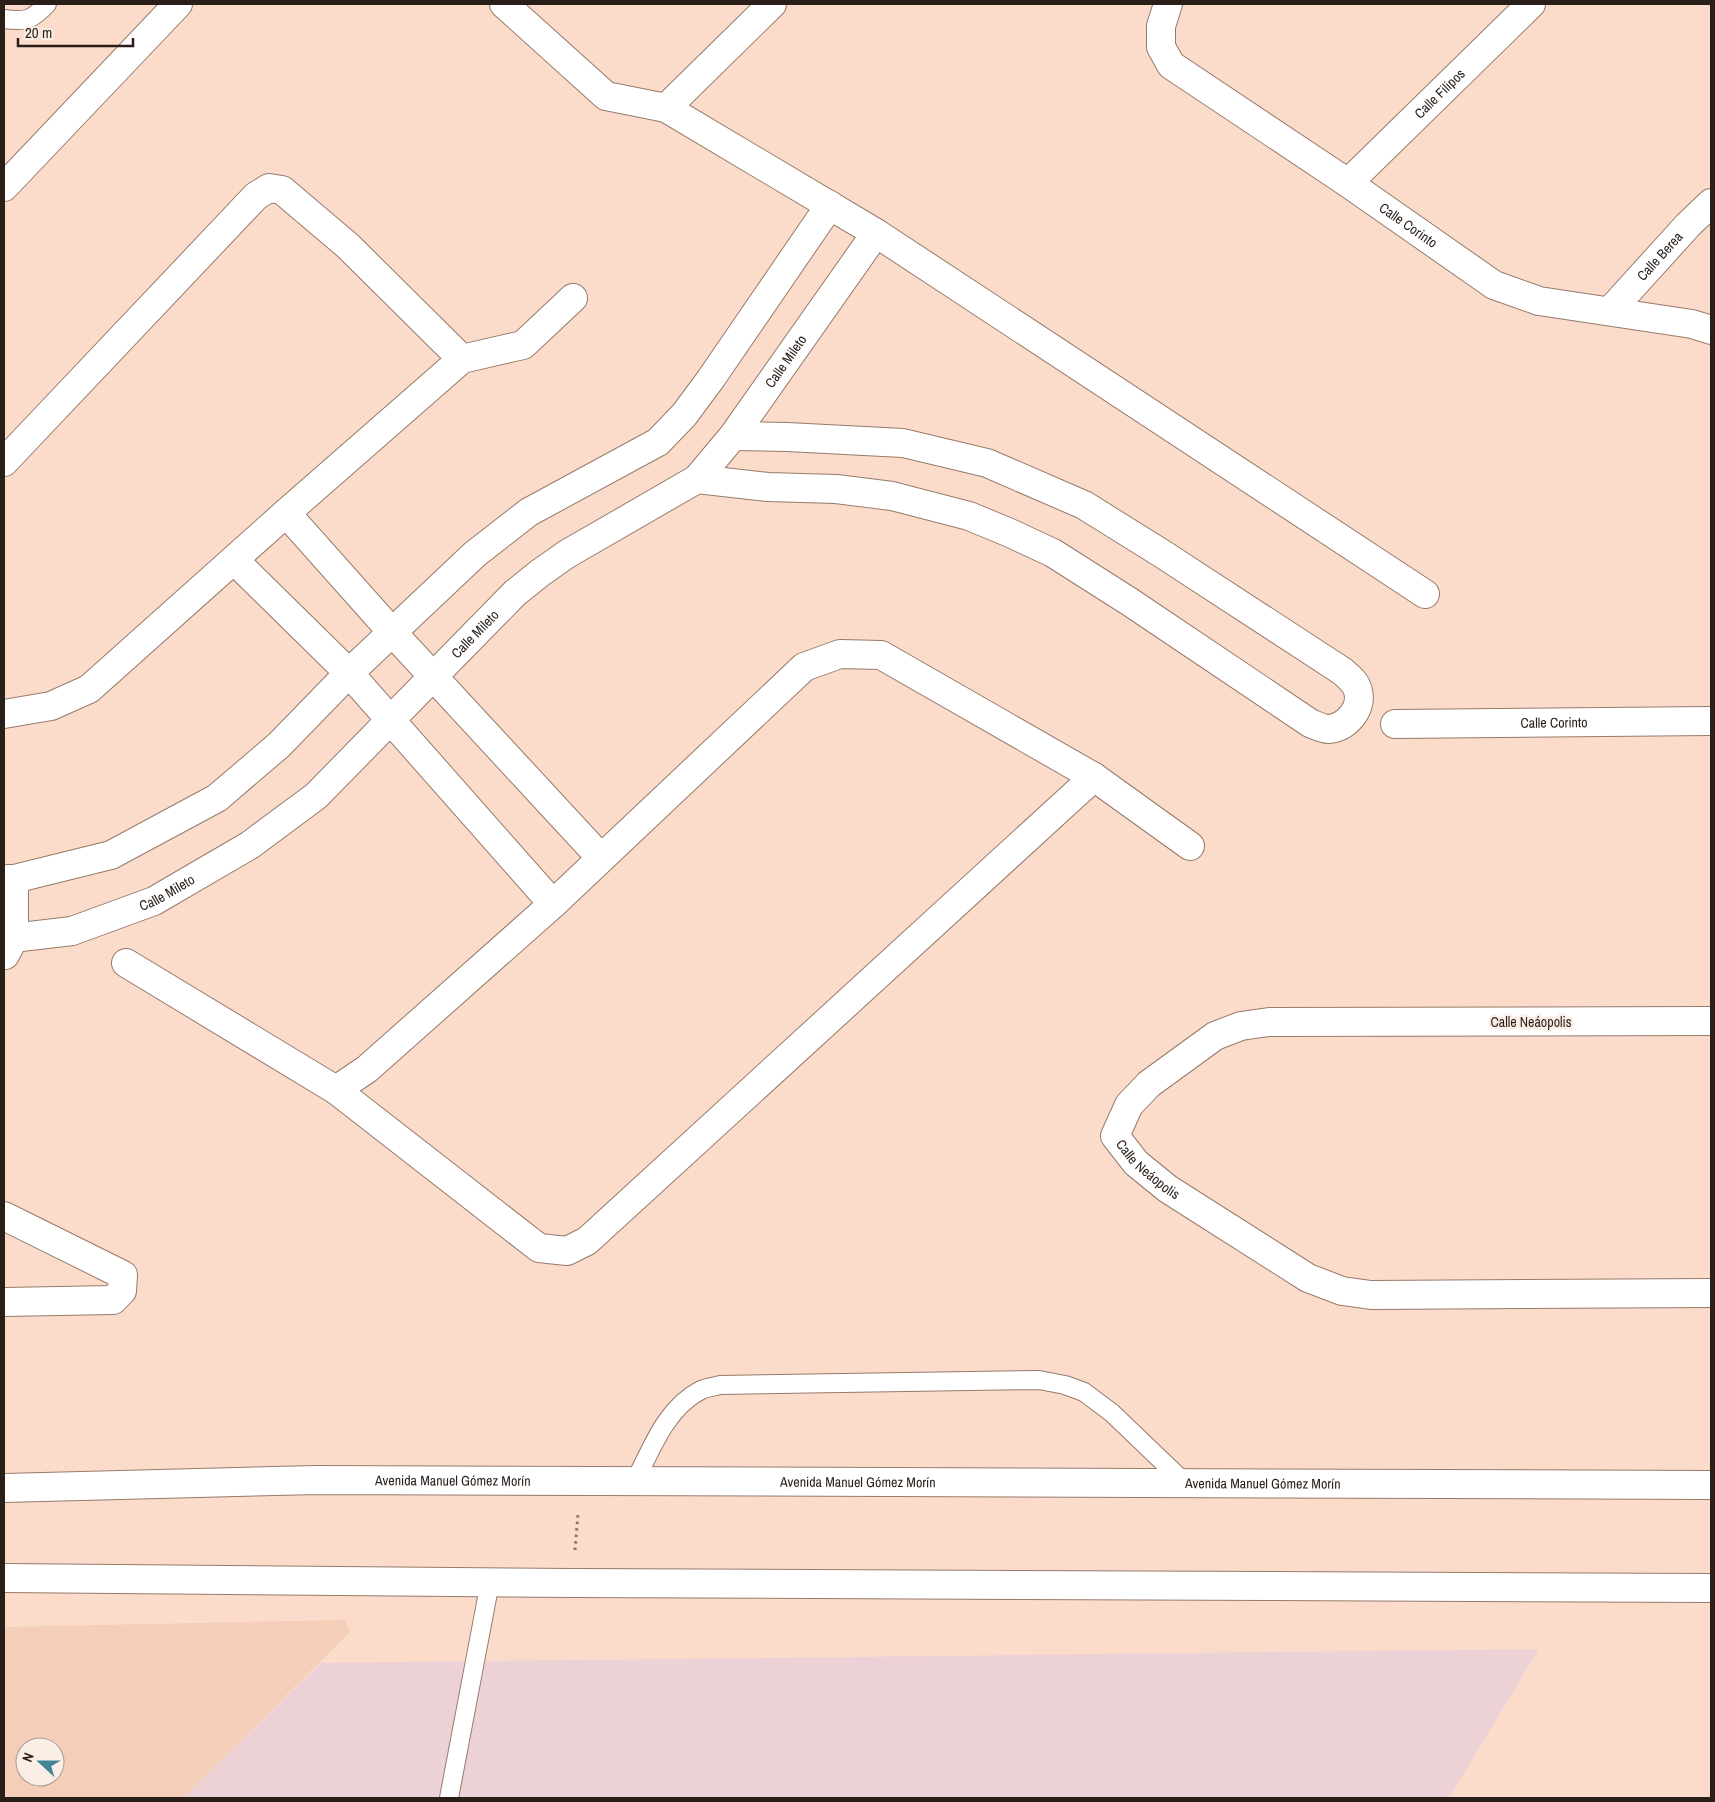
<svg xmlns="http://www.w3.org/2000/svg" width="1715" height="1802" viewBox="0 0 1715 1802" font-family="'Archivo Narrow',sans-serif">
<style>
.built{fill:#f4ceb8;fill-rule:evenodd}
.industrial{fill:#ecd2d6}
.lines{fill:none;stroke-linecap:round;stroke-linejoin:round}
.lane-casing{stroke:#967a6a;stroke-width:20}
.street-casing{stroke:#967a6a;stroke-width:30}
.primary-casing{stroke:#967a6a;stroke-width:30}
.path{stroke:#8b766b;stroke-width:3;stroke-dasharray:2.5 4;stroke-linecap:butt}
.lane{stroke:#fff;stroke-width:18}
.street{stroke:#fff;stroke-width:28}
.primary{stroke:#fff;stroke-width:28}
.labels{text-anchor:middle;stroke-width:5;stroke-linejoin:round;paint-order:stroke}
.street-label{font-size:14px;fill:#291e18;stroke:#faeee6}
</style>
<rect width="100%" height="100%" fill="#fbdcca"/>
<path class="built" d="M345,1620l5,12 -167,166h-179v-171zM25,1747h30v30h-30z"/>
<polygon class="industrial" points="1539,1649 1449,1798 183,1798 321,1663"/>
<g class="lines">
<defs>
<g id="lane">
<path d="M4,19c22,3 28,1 43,-15"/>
<path d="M635,1481c17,-33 31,-73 66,-91 6,-3 13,-3 19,-5l319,-5 26,5 19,7 28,21 73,70"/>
<polyline points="449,1798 490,1582"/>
</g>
<g id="street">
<polyline points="504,4 606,96 666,108 876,233 1425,594"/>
<path id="s1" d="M1168,4l-7,22v21l10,18 177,118 146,102 45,16 153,23 19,6"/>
<polyline points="666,108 772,4"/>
<path id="s2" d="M1348,183l183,-179"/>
<polyline points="4,187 178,4"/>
<path id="s3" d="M1610,311l78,-86 23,-22"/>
<polyline points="4,462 256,196 269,188 282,190 348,246 462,359"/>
<path d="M697,479l71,8 68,2 56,7 77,20 41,17 43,20 77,49 180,121c5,2 13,6 18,6 18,-1 35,-20 30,-38 -2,-9 -9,-14 -16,-20l-181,-118 -77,-48 -97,-42 -84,-20 -116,-6 -54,-1"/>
<polyline points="286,513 392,632 601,858"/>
<polyline points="234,560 349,673 553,904"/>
<polyline points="4,714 51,706 89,689 286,513 462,359 523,345 573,298"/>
<path id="s4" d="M1395,724l316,-3"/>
<polyline points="4,879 14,879 111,855 217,798 279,745 349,673 475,554 529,512 658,442 684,415 710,380 830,205"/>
<path id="s5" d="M4,939l68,-8 82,-30 96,-56 66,-49 199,-203 25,-20 27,-19 130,-75 36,-43 143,-203"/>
<polyline points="5,955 14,938 14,879"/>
<polyline points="126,963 336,1090 539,1248 567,1251 587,1241 1094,777"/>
<path id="s6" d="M1711,1021l-442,1 -28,4 -26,10 -66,48 -20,21 -14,31 21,27 32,26 140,89 34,13 29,4 340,-2"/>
<polyline points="336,1090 367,1069 553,904 804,667 840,654 881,655 1094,777 1190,846"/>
<polyline points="4,1216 123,1275 122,1291 113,1300 4,1302"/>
</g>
<g id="primary">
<path id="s7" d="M4,1488l313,-8 1394,5"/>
<polyline points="4,1578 572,1583 1711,1588"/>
</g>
</defs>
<use href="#lane" class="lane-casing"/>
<use href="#street" class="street-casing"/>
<use href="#primary" class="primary-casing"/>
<polyline class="path" points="575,1550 578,1514"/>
<use href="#lane" class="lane"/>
<use href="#street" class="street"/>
<use href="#primary" class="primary"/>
</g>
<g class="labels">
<g class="street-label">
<text dy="5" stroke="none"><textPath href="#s2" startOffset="128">Calle Filipos</textPath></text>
<text dy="5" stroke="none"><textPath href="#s1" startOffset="351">Calle Corinto</textPath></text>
<text dy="5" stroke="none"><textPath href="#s3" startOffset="74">Calle Berea</textPath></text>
<text dy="5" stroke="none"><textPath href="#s5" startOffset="996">Calle Mileto</textPath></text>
<text dy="5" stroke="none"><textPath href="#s5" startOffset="576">Calle Mileto</textPath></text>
<text dy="5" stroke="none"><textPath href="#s4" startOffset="159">Calle Corinto</textPath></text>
<text dy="5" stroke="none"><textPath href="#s5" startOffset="171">Calle Mileto</textPath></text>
<text x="1531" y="1027">Calle Neáopolis</text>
<text dy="5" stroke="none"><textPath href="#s6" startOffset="690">Calle Neáopolis</textPath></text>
<text dy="5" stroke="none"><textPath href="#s7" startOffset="449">Avenida Manuel Gómez Morín</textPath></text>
<text dy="5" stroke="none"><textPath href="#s7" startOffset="854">Avenida Manuel Gómez Morín</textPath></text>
<text dy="5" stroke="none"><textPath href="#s7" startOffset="1259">Avenida Manuel Gómez Morín</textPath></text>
</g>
</g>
<rect width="1715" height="1802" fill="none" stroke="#291e18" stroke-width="10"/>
<g transform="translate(40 1762) rotate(291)"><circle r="24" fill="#faeee6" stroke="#a69b94"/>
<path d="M0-4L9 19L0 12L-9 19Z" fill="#438496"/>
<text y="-8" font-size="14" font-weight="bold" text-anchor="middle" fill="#291e18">N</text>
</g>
<path d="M18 38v8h115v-8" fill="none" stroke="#291e18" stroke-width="2.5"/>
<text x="25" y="38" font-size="15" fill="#291e18" stroke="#faeee6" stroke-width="4" paint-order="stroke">20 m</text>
</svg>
